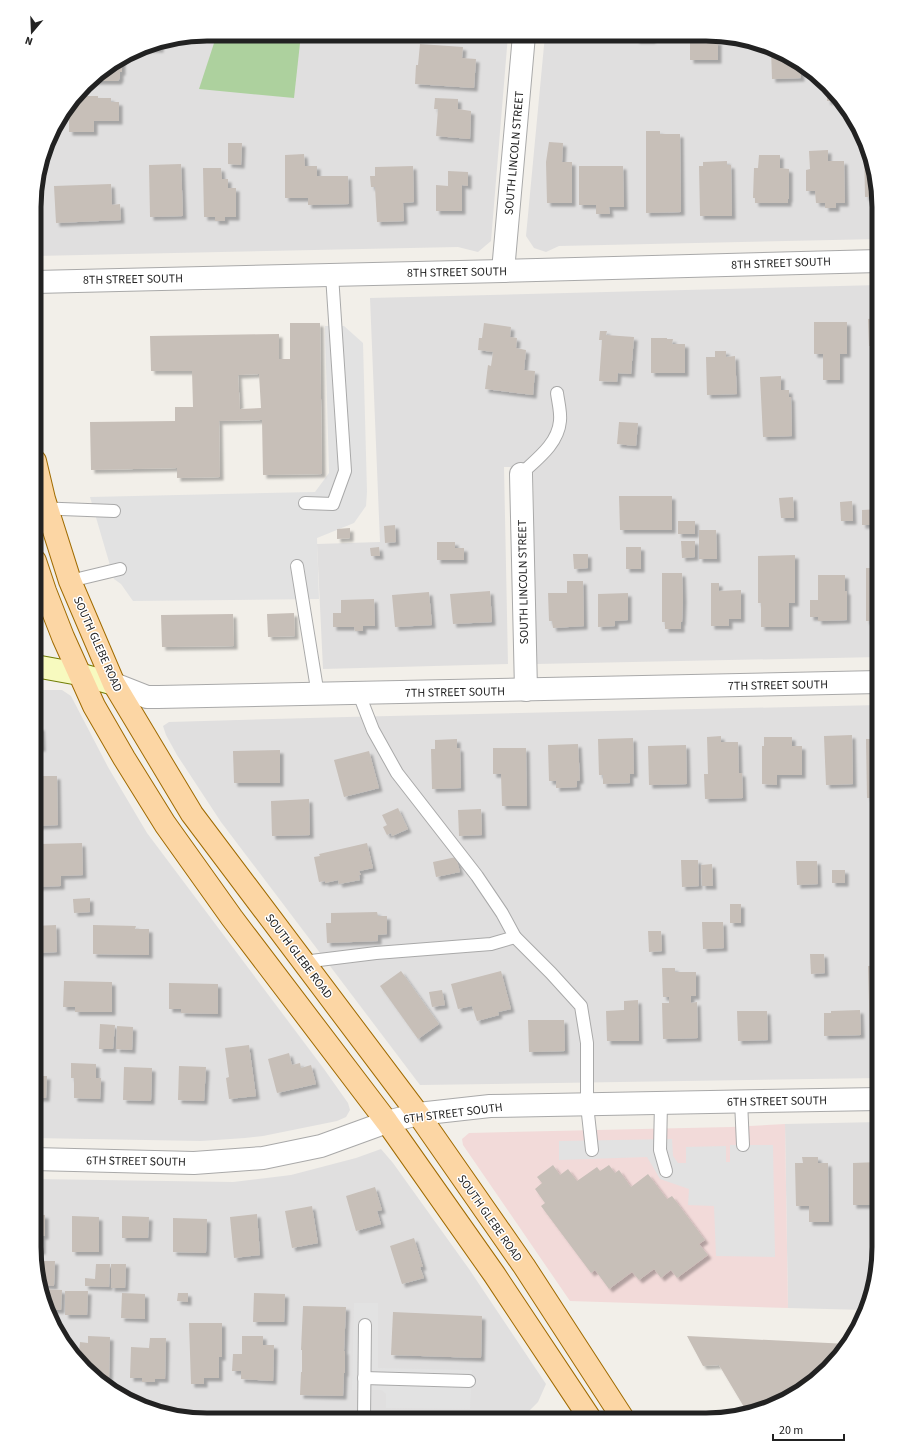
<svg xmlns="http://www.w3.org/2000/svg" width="913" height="1454" viewBox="0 0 913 1454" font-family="'Source Sans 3',sans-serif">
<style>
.residential{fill:#e0dfdf}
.commercial{fill:#f2dad9}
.forest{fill:#add19e}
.parking{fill:#e2e2e2}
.building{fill:#c7bfb8;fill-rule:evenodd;filter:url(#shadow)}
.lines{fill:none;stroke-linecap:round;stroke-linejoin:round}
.lane-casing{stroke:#a9a9a9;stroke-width:14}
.street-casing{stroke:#a9a9a9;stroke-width:24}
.secondary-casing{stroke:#707d05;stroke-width:24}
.primary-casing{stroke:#a06b00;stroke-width:24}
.lane{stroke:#fff;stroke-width:12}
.street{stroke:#fff;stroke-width:22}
.secondary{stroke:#f7fabf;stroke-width:22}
.primary{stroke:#fcd6a4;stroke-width:22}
.labels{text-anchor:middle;stroke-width:3;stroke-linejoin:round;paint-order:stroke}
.street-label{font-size:12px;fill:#222;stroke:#fff}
.rim{fill:none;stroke:#222;stroke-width:5}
</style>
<defs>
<filter id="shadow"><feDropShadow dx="3.5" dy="3.5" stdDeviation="1" flood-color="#0004"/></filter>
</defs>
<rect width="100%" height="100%" fill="#f2efe9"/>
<g class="residential">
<polygon points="207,34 508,35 491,241 478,252 458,247 35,256 35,185 52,130 93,77 141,47"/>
<polygon points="545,35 729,36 772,47 811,70 843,102 866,141 879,207 879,239 559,246 546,252 534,248 526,236"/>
<polygon points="879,285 879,657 536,664 533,467 504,467 508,664 323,669 317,544 380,542 370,298"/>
<polygon points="35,690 62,690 71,696 108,767 147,833 324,1069 348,1103 350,1110 346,1117 337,1121 263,1136 245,1138 201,1141 34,1138"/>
<polygon points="879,705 879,1078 420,1085 221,822 177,755 166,735 163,726 169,722 347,717"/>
<polygon points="879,1122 879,1258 870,1303 866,1310 788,1308 785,1124"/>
<polygon points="381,1149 393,1163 469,1269 546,1384 538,1402 525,1415 516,1419 185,1419 141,1407 102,1384 70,1352 47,1313 34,1247 34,1179 233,1182 291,1175 356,1158"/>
</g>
<polygon class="commercial" points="785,1124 788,1308 570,1301 463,1145 462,1139 469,1133 731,1127"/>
<polygon class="forest" points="217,34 301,34 294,98 199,89"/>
<g class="parking">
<polygon points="325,326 344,326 363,343 367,492 366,506 354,523 317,538 319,599 133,601 121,584 114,579 90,497 315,492 329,473"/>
<polygon points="672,1139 673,1156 678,1163 686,1163 686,1147 726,1146 726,1162 730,1162 730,1145 773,1145 775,1257 716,1256 714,1206 688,1205 689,1189 660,1179 647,1157 559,1160 559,1141"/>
<polygon points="354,1303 378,1303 378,1368 472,1370 470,1409 386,1408 386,1394 381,1390 352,1390"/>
</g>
<g class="building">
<rect x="636" y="35" width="16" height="5"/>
<rect x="690" y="41" width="28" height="19"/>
<polygon points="160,43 160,49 138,49 141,47"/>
<polygon points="420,44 463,47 462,58 476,59 474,88 415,84 416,65 418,65"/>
<polygon points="771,49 776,49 800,64 801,78 772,79"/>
<polygon points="122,59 122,72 120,72 120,78 118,81 90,81 93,77"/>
<polygon points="827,85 842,101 827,101"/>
<polygon points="79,96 98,96 98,98 111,98 111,102 119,102 119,121 94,121 94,132 69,132 69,109"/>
<polygon points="435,98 458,99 458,109 471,111 470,139 436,136 438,109 434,109"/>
<polygon points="646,131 660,131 660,134 680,134 681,212 646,213"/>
<polygon points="549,142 563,143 562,162 572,162 572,203 547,203 546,162"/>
<polygon points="228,143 242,143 241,165 228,164"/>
<polygon points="864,145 867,145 877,197 865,197"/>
<polygon points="828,150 828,161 844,161 845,203 836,203 836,208 825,208 825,203 816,203 815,191 806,191 806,170 810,169 809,151"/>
<polygon points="304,154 305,166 317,166 317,176 348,176 349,204 308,205 308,198 285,198 285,155"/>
<polygon points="759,155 780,155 780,168 789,169 789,199 788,199 788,203 755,203 755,198 753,198 754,168 758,168"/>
<polygon points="727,161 727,165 731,165 732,216 700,216 699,166 703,166 703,162"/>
<polygon points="181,164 183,216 150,217 149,165"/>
<polygon points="413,166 414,202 403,203 404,221 377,222 375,187 371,187 370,176 375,176 375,167"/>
<polygon points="579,166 623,166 624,207 609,207 610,214 596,214 596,205 579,205"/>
<polygon points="203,168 221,168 222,179 228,179 228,188 236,188 236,217 225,217 225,221 215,221 215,217 204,217"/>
<polygon points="448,171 468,172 468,186 462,185 462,211 436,211 436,185 448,186"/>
<polygon points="111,184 112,205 120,204 121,220 56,223 54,186"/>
<polygon points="877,314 879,314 879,367 871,367 871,346 869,346 868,319 877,318"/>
<polygon points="814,322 847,322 847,354 840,354 840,380 823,380 823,354 814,354"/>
<path d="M290,323h30l2,151 -59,1 -1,-55 -43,1 1,56 -43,1v-10l-86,2 -1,-48 85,-1v-14h18l-1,-36h-41l-1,-35 129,-2v25h11zM259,374l2,34 -21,1 -2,-34z"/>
<polygon points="484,323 511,327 510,337 517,338 516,348 526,350 524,370 535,371 533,395 485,389 488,365 491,366 493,352 478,350 479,338 482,338"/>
<polygon points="600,331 607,331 606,335 634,337 631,374 618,373 617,382 599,381 602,340 599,340"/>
<polygon points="651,338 667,338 667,339 673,339 672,344 685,344 685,373 651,373"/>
<polygon points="715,351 726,351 726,357 735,356 737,394 707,395 706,357 715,357"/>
<polygon points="781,376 781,390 789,390 789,397 791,397 792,436 763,437 760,377"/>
<polygon points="619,422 638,423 636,446 617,444"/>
<polygon points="619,496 672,496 672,530 620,530"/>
<polygon points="793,497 794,518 781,518 779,498"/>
<polygon points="852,501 853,521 841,521 840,502"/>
<polygon points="879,509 879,525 862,525 862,510"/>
<rect x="678" y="521" width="17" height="13"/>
<polygon points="395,525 396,542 385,543 384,526"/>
<polygon points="350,528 350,538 337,539 337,529"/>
<polygon points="699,530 716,530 717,559 699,559"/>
<polygon points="681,541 695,541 695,557 682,558"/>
<polygon points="437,542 455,542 455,548 464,548 464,560 437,560"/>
<polygon points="379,547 380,556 371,556 370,548"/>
<rect x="626" y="547" width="15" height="22"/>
<polygon points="573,554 588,554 588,568 574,569"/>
<polygon points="795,555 795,603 789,603 789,627 761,627 761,603 758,603 758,556"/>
<rect x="866" y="568" width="13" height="53"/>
<polygon points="662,573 682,573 683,599 682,622 681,622 681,629 665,629 665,622 662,622"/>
<polygon points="818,575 845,575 845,591 847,591 847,620 818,621 818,617 810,617 810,600 818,600"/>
<polygon points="567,581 583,581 584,626 553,628 552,621 549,621 548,593 567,593"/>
<polygon points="711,583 719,583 719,591 741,590 741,619 729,619 729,626 711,626"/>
<polygon points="490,591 492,622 453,624 450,594"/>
<polygon points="429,592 432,625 395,627 392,595"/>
<polygon points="628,593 628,620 615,621 615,626 598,627 598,594"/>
<polygon points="374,599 375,626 363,626 363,631 355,631 354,627 333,627 333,613 341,613 341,600"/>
<polygon points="294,613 295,636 268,637 267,614"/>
<polygon points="233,614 234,646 162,647 161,615"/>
<polygon points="35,727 41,727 42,748 35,748"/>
<polygon points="852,735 853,784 826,785 824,736"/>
<polygon points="721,736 721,742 738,742 739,773 742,773 743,798 705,799 704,774 708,774 707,737"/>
<polygon points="764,737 792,737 792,746 802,746 802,775 777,775 777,785 762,784 762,746 764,746"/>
<polygon points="633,738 634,774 630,774 630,783 603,784 603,775 599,775 598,739"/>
<polygon points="457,739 457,748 460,748 461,788 432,789 431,749 435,749 435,740"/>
<polygon points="866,739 879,739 879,798 867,798"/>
<polygon points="578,744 580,780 577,781 577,787 556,788 556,781 549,781 548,745"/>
<polygon points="686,745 687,784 649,785 648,746"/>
<polygon points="493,748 526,748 527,806 502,806 501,774 493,774"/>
<polygon points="280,750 280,783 234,783 233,751"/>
<polygon points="369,751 379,788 344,797 334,760"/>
<polygon points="35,776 57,776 58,825 35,826"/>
<polygon points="309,799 310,835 272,836 271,801"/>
<polygon points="398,808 408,829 392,836 391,833 387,835 383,827 387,825 382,815"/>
<polygon points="481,809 482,835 459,836 458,810"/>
<polygon points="82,843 83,875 61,876 61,886 34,887 35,876 39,876 39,844"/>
<polygon points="367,843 373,868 359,871 361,875 359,875 360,880 339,884 338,880 325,883 325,881 319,882 314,857 320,856 319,854"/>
<polygon points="456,857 460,872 436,877 433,862"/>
<polygon points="681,860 698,860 699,886 682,887"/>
<polygon points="796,861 817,861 818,884 797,885"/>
<polygon points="712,864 713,886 702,886 701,865"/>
<rect x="832" y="870" width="13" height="13"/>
<polygon points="90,898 90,912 74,913 73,899"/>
<rect x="730" y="904" width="11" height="19"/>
<polygon points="377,912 378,916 387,916 387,934 378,935 378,941 327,943 326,923 331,923 331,913"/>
<polygon points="702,922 723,922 724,948 703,949"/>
<polygon points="56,925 57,952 34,953 34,926"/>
<polygon points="93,925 136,926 135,929 149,929 149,955 93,954"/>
<polygon points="648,931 661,931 662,951 649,952"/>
<polygon points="810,954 824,954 825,973 811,974"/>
<polygon points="879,965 879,1036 870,1036 868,966"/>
<polygon points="662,968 675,968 675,972 696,972 696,996 691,996 691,1003 697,1002 698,1038 663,1039 662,1003 669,1003 669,997 663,997"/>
<polygon points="401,971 439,1024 418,1039 380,986"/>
<polygon points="501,971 511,1009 498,1012 499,1015 477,1021 472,1006 458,1009 451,984"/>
<polygon points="64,981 112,982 112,1012 75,1012 75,1007 63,1007"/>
<polygon points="169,983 218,984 218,1014 181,1013 181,1009 169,1009"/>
<polygon points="442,990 445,1005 432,1007 429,992"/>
<polygon points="638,1000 639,1041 607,1041 606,1011 624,1010 624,1001"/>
<polygon points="860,1010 861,1035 824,1036 824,1013 831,1013 831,1011"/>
<polygon points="737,1011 767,1011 768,1040 738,1041"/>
<polygon points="528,1020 564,1020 565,1051 529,1052"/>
<polygon points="100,1024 115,1025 113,1049 99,1049"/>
<polygon points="117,1026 133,1027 132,1050 116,1049"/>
<polygon points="249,1045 256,1096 229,1099 226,1078 229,1077 225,1048"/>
<polygon points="289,1053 292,1065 300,1063 301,1068 311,1065 316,1084 277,1093 268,1059"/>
<polygon points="71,1063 96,1064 96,1078 101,1078 100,1099 74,1098 74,1078 71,1078"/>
<polygon points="179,1066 206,1067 204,1101 178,1100"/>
<polygon points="124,1067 152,1068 151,1101 123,1100"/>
<polygon points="34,1076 47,1076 46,1098 34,1098"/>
<polygon points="802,1157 818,1157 818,1163 828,1163 829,1222 809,1222 809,1206 796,1206 795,1163 803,1163"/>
<polygon points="879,1162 879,1196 872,1196 872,1205 853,1205 853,1163"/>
<polygon points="553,1165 560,1175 568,1169 577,1181 597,1167 600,1171 609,1165 615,1173 619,1170 631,1187 648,1174 667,1199 672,1196 705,1240 699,1244 708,1255 677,1278 671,1270 661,1278 654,1269 639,1280 632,1272 609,1289 595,1270 591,1273 541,1206 545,1203 535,1189 542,1183 537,1177"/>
<polygon points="375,1187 382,1210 377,1211 381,1224 356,1231 346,1196"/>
<polygon points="312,1206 318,1243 292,1248 285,1211"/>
<polygon points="34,1214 45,1215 45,1236 42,1236 42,1251 35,1251"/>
<polygon points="257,1214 260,1255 234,1258 230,1217"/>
<polygon points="72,1216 99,1217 99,1252 72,1252"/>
<polygon points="122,1216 149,1217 148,1238 122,1238"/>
<polygon points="173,1218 207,1219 206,1253 173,1252"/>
<polygon points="414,1238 423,1267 420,1267 424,1278 402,1284 390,1246"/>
<polygon points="38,1261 55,1261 54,1286 42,1285 38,1267"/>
<polygon points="96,1264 110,1264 109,1287 85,1286 85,1278 95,1279"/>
<polygon points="111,1264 126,1264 125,1288 111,1288"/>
<polygon points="42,1289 62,1290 61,1310 46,1310"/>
<polygon points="65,1291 88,1291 87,1315 65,1315"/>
<polygon points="122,1293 145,1294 145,1319 121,1318"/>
<polygon points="178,1293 188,1293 188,1302 177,1301"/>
<polygon points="254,1293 285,1294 284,1322 253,1322"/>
<polygon points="303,1306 346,1307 344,1351 345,1351 345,1373 344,1373 343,1396 300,1395 301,1372 302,1372 302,1350 301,1350"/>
<polygon points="393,1312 482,1316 481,1358 391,1355"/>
<polygon points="189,1323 222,1323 222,1357 219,1357 219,1378 204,1378 204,1384 191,1384"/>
<polygon points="88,1336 110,1337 109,1378 95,1377 72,1355 72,1352 79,1352 80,1342 88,1343"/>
<polygon points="242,1336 263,1336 263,1345 274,1345 273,1381 241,1379 241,1371 232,1371 233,1354 242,1354"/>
<polygon points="687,1336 848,1344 843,1352 822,1373 815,1373 818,1378 811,1384 772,1407 747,1412 719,1365 703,1366"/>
<polygon points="150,1338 166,1338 165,1379 155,1379 155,1382 142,1382 142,1378 130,1378 131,1347 149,1348"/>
</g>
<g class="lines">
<defs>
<g id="lane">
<path d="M521,474c16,-15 37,-30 39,-53 1,-9 -2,-20 -3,-28"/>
<polyline points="305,503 333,504 345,471 332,275"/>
<polyline points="35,508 114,511"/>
<polyline points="297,566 318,695"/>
<polyline points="70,581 120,569"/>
<polyline points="359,694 373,730 397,773 477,876 502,913 515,937 551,973 581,1006 587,1043 587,1105 592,1150"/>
<polyline points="303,962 376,953 491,944 515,937"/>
<polyline points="741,1101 743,1145"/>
<polyline points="661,1103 660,1150 666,1171"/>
<polyline points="364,1378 469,1381"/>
<polyline points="364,1419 365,1325"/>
</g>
<g id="street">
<polyline points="503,271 524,35"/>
<polyline points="35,282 503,271 879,261"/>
<polyline points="521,474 526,690"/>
<polyline points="114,684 147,697 158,697 879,682"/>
<polyline points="34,1159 194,1163 263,1158 321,1146 387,1122 418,1114 490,1106 879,1099"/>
</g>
<polyline id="secondary" points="35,666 79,674 114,684"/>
<g id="primary">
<polyline points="35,461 44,499 70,581 114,684 192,814 418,1114 524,1266 624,1420"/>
<polyline points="35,561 45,591 63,637 94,706 124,758 165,824 232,918 387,1122 494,1274 591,1420"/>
</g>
</defs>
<use href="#lane" class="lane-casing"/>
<use href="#street" class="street-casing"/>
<use href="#secondary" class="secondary-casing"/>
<use href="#primary" class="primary-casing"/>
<use href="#lane" class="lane"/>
<use href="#street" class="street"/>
<use href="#secondary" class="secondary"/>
<use href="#primary" class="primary"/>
</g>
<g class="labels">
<g class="street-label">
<text transform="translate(514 153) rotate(-85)" y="4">SOUTH LINCOLN STREET</text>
<text transform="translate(781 263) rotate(-2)" y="4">8TH STREET SOUTH</text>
<text transform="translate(457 272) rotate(-1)" y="4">8TH STREET SOUTH</text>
<text transform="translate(133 279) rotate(-1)" y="4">8TH STREET SOUTH</text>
<text transform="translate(523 582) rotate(-91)" y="4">SOUTH LINCOLN STREET</text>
<text transform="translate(98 644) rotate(66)" y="4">SOUTH GLEBE ROAD</text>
<text transform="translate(778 685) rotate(-1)" y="4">7TH STREET SOUTH</text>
<text transform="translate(455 692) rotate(-1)" y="4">7TH STREET SOUTH</text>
<text transform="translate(299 956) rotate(53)" y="4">SOUTH GLEBE ROAD</text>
<text transform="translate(777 1101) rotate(-1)" y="4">6TH STREET SOUTH</text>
<text transform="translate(453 1113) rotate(-7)" y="4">6TH STREET SOUTH</text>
<text transform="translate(136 1161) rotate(1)" y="4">6TH STREET SOUTH</text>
<text transform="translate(490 1218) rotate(55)" y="4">SOUTH GLEBE ROAD</text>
</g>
</g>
<path d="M0 0H913V1454H0ZM207 41H706A166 166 0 0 1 872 207V1247A166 166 0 0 1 706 1413H207A166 166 0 0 1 41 1247V207A166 166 0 0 1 207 41Z" fill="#fff" fill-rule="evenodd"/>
<path class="rim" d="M207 41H706A166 166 0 0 1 872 207V1247A166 166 0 0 1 706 1413H207A166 166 0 0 1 41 1247V207A166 166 0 0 1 207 41Z"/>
<g transform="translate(32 32) rotate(199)" stroke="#ffffff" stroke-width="3" paint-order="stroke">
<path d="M0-3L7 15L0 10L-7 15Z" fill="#222222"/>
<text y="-6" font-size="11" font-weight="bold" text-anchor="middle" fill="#222222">N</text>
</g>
<path d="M773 1434v6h71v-6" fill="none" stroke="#222222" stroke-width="2"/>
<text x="779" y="1434" font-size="12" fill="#222222" stroke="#ffffff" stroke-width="3" paint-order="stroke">20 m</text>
</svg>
